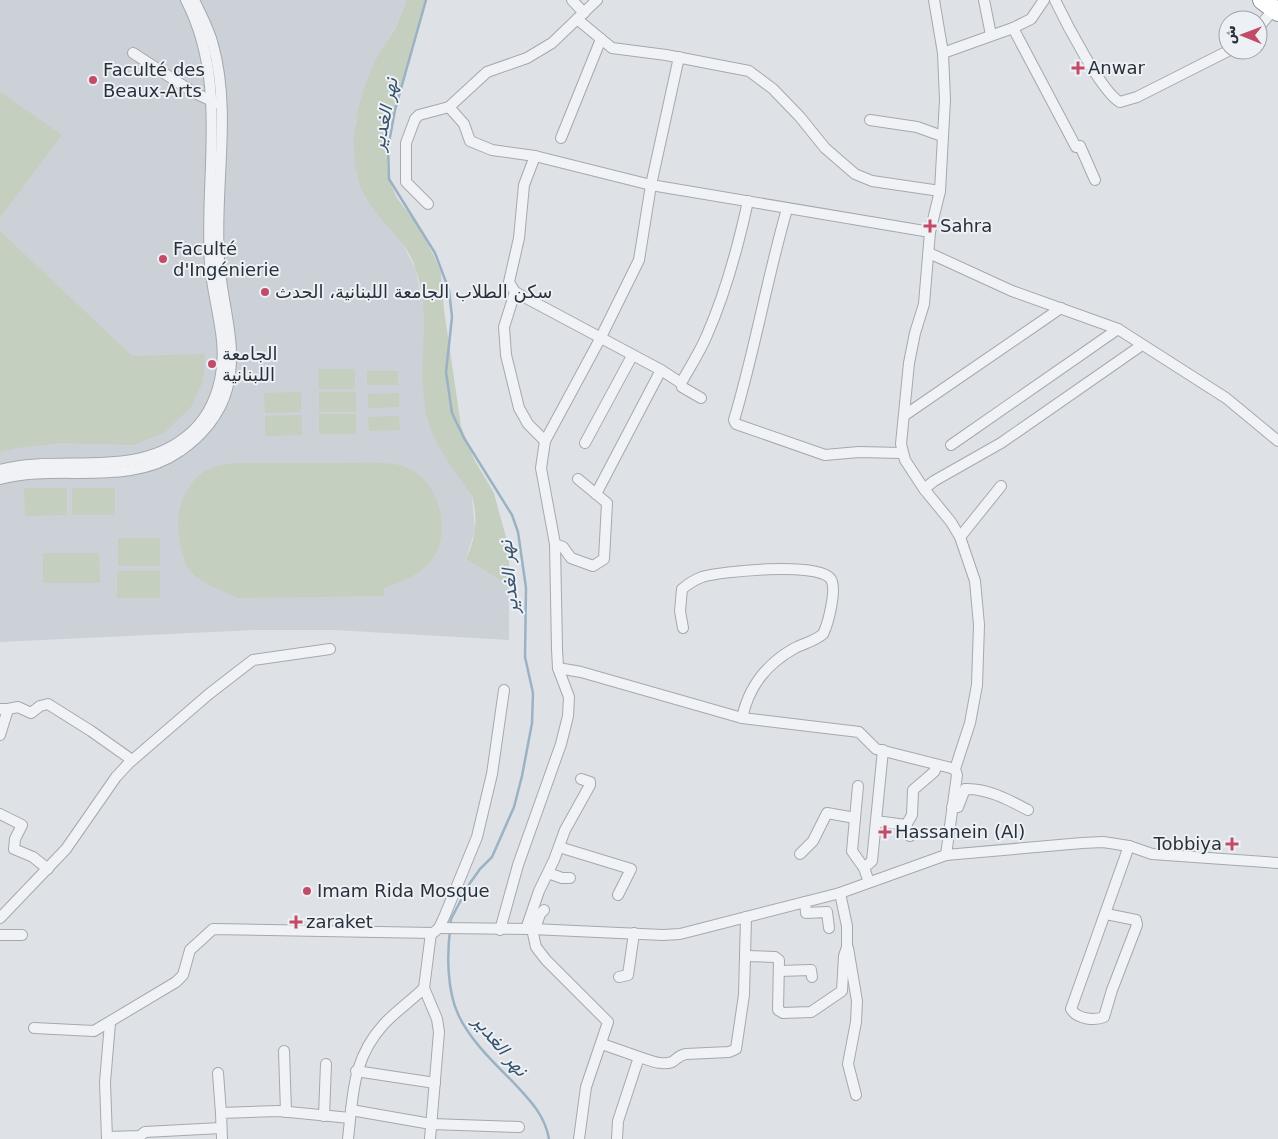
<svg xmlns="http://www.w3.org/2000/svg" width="1278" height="1139" viewBox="0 0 1278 1139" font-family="'DejaVu Sans',Vazirmatn,sans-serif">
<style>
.built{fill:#ccd1d7}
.green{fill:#c5cfbf}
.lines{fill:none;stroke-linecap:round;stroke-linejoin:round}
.stream{stroke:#9bb2c4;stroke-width:2.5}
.street-casing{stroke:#a4a9af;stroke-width:12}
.highway-casing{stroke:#86919b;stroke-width:20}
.street{stroke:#f0f2f5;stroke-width:10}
.highway{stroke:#fff;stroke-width:18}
.poi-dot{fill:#c24c68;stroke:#edf0f4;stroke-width:2}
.labels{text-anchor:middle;stroke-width:4;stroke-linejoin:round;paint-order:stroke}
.poi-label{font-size:18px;fill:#28313b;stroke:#edf0f4;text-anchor:start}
.water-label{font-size:19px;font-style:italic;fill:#36536c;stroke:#edf0f4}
</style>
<rect width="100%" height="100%" fill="#dee2e6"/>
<polygon class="built" points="0,0 406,0 403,14 377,58 355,123 356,172 366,199 400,238 416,270 423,306 427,419 435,438 472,496 475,530 466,559 509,586 509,640 334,630 255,630 0,642"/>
<g class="green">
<path d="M406,0h20l-40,141 2,37 9,20 20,26 17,32 7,17 3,37 17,116 13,33 20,34 4,15 11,40v38l-43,-27c10,-21 12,-41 6,-63 -16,-24 -38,-50 -45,-78 -11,-48 5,-101 -11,-148 -10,-31 -28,-40 -45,-64 -15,-20 -18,-45 -17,-69 2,-27 11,-56 23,-80 11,-19 25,-35 29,-57z"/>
<polygon points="0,92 62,135 0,218"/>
<polygon points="0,231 132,356 205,354 203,381 191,407 164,433 133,445 62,443 17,448 0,452"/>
<polygon points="318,369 355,369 355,389 319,389"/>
<rect x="367" y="371" width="31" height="14"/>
<polygon points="301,392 301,412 265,413 264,393"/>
<rect x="319" y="392" width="37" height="20"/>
<polygon points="399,393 399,407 368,408 368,394"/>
<rect x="319" y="414" width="37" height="20"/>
<polygon points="302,415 302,435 265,436 265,416"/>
<polygon points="399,416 400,430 369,431 368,417"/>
<path d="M238,463c36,0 72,0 108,0 18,0 39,-2 57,3 28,9 43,44 38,72 -6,30 -30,41 -57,50v8l-146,2c-16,-8 -40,-15 -50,-30 -3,-3 -4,-10 -5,-14 -10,-29 -6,-61 19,-81 9,-8 25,-9 36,-10z"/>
<polygon points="24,488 67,488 67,515 25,516"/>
<rect x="72" y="488" width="43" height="27"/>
<rect x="118" y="538" width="42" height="28"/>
<polygon points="43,553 99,553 100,583 43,583"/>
<rect x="117" y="571" width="43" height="27"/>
</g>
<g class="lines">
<g class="stream">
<polyline points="426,0 395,110 388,148 389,179 435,253 449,290 452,317 446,372 452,413 464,438 512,515 518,532 526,588 525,657 533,693 532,723 522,776 514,807 492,857 480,869 470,883 451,919 450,925"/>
<path d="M450,930c-3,25 -3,60 8,84 11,25 36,49 55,68 16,17 32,33 36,57"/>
</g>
<defs>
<g id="street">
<polyline points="572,0 584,13"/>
<polyline points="934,0 943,53 945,100 940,191 930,232 924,304 915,333 909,363 901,444 905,460 924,489 951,522 960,537 975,581 979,625 977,685 970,723 955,769 957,775 946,855"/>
<polyline points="984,0 991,35"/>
<path d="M1055,0c10,21 47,93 65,102l17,-5 93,-47"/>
<polyline points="577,19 612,48 666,55 749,71 773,89 800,117 825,148 855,174 872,181 940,191"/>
<polyline points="1013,28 1076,147 1080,146 1095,180"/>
<polyline points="1258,28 1274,9"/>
<polyline points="133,53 193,92 216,103"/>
<polyline points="943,53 1013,28 1031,19 1044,0"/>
<polyline points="449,107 464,124 470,141 492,150 535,156 651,185 930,232"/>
<polyline points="870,120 917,127 942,136"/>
<polyline points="561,138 601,39"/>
<polyline points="535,156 524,185 519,238 509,282 515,292 504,327 506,355 519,408 528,424 545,441"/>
<polyline points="428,204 406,182 406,143 415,119 419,115 449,107 487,72 527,58 552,43 597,0"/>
<path d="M787,209c-20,69 -32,141 -53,211l2,4 89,31 34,-3 43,1"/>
<polyline points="929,253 1012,291 1118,329 1226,398 1278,441"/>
<polyline points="515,292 661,370 681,383 682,387 701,398"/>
<path d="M681,383c9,-16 19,-31 26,-48 19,-43 31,-88 41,-134"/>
<polyline points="905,415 1061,308"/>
<polyline points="585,443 632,356"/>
<polyline points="951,445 1118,329"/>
<path d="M0,470c61,-16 134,9 186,-33 19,-15 29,-34 34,-57 9,-39 -7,-77 -10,-116 -6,-89 19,-181 -24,-264"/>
<path d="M0,479c58,-16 128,9 180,-28 21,-14 40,-36 47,-62 12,-44 -6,-85 -8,-130 -5,-70 13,-147 -6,-214 -4,-16 -12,-30 -19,-45"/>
<polyline points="924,489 934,481 1001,443 1142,345"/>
<polyline points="596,494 661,370"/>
<polyline points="960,537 1001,486"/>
<polyline points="555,544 563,547 571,558 593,566 604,559 607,503 578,479"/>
<path d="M683,628l-3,-17 2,-22c6,-5 12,-9 20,-12 20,-6 114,-15 128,1 8,9 -2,46 -7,56 -8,7 -18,9 -28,14 -29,16 -46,38 -53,70"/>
<polyline points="558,668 581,672 742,718 859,732 876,749 955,769"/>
<polyline points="0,709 8,709 0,735"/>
<polyline points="8,709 18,707 31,713 40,706 48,704 91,731 132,760"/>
<polyline points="858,786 852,851 864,868"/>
<path d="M952,807h6l7,-18c22,-1 44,11 63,21"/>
<polyline points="0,814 22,825 15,839 14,849 33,857 48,869"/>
<polyline points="876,821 906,825 910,836"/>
<polyline points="906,825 912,815 913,790 934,772 937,766"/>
<polyline points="559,847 631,869 618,895"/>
<polyline points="800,854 813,841 827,813 855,818"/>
<polyline points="548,873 562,878 570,878"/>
<polyline points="869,882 864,868 872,861 883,750"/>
<polyline points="805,902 806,913 827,912 829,928"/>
<path d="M1106,914l30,6 1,5 -25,65 -8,27c-10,4 -27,2 -33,-8l58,-163"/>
<polyline points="0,918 66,849 116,777 129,763 209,694 253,660 330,649"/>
<polyline points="439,928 532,929 663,935 680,934 840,893 946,855 1082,843 1103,842 1129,846 1152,854 1278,863"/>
<polyline points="526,929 539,891 554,860 565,830 590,785 590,782 581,779"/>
<polyline points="532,929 536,947 546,960 608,1022 586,1087 579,1139"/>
<polyline points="535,929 540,914 544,910"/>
<polyline points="500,930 518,865 561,744 568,716 569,697 558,668 557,649 555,544 541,468 545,441 600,339 639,260 651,185 679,57"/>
<polyline points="0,935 22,935"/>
<polyline points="848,948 857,1001 856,1022 848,1064 856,1095"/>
<polyline points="746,956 775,957 779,960 778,1010 783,1013 811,1012 842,991 844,956 847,947 847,926 840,893"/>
<polyline points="779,971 811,970 812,977"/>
<polyline points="619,977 628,975 634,933"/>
<polyline points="424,988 437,1019 439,1032 430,1139"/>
<polyline points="34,1028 94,1031 176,982 183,975 190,950 213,929 433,933 439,928 445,915 477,837 492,774 504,690"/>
<polyline points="602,1044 639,1057 618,1121 617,1139"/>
<polyline points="284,1051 286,1112"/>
<path d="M639,1057c11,3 22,9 33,5 5,-3 7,-7 14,-8l43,-2 7,-3 8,-54 2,-78"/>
<polyline points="356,1071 435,1083"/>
<polyline points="218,1073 221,1113"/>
<polyline points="351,1110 431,1124 519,1127"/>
<polyline points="324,1116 326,1064"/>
<polyline points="107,1137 140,1136 145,1132 221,1128"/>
<polyline points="107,1139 105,1082 110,1023"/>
<polyline points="222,1139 221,1113 279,1111 350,1118"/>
<path d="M348,1139c5,-44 4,-80 36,-115 12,-13 27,-23 40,-36l7,-55"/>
</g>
<polyline id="highway" points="1262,0 1278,12"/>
</defs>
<use href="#street" class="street-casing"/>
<use href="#highway" class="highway-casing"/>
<use href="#street" class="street"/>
<use href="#highway" class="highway"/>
</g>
<g class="poi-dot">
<path d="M1075.5 60.5h5v5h5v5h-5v5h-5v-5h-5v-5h5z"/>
<circle cx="93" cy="80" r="5"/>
<path d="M927.5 218.5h5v5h5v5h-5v5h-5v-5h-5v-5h5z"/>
<circle cx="163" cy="259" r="5"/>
<circle cx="265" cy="292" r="5"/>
<circle cx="212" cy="364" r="5"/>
<path d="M882.5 824.5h5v5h5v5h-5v5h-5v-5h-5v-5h5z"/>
<path d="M1229.5 836.5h5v5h5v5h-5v5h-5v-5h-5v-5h5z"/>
<circle cx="307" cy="891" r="5"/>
<path d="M293.5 914.5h5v5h5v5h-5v5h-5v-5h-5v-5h5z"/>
</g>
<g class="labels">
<g class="poi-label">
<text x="1088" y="74">Anwar</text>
<text x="103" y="76">Faculté des<tspan x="103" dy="21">Beaux-Arts</tspan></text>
<text x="940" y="232">Sahra</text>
<text x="173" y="255">Faculté<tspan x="173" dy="21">d'Ingénierie</tspan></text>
<text x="275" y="298">سكن الطلاب الجامعة اللبنانية، الحدث</text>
<text x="222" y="360">الجامعة<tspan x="222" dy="21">اللبنانية</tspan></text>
<text x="895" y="838">Hassanein (Al)</text>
<text x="1222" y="850" text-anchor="end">Tobbiya</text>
<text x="317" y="897">Imam Rida Mosque</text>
<text x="306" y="928">zaraket</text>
</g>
<g class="water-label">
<text transform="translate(384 114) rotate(-79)" y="7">نهر الغدير</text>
<text transform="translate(508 577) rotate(-95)" y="7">نهر الغدير</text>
<text transform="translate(501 1045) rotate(50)" y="7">نهر الغدير</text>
</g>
</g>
<g transform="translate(1243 35) rotate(271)"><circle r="24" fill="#edf0f4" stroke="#9ea4aa"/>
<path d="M0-4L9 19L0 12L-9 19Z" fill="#c24c68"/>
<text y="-8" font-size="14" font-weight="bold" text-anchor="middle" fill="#28313b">ش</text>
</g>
</svg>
